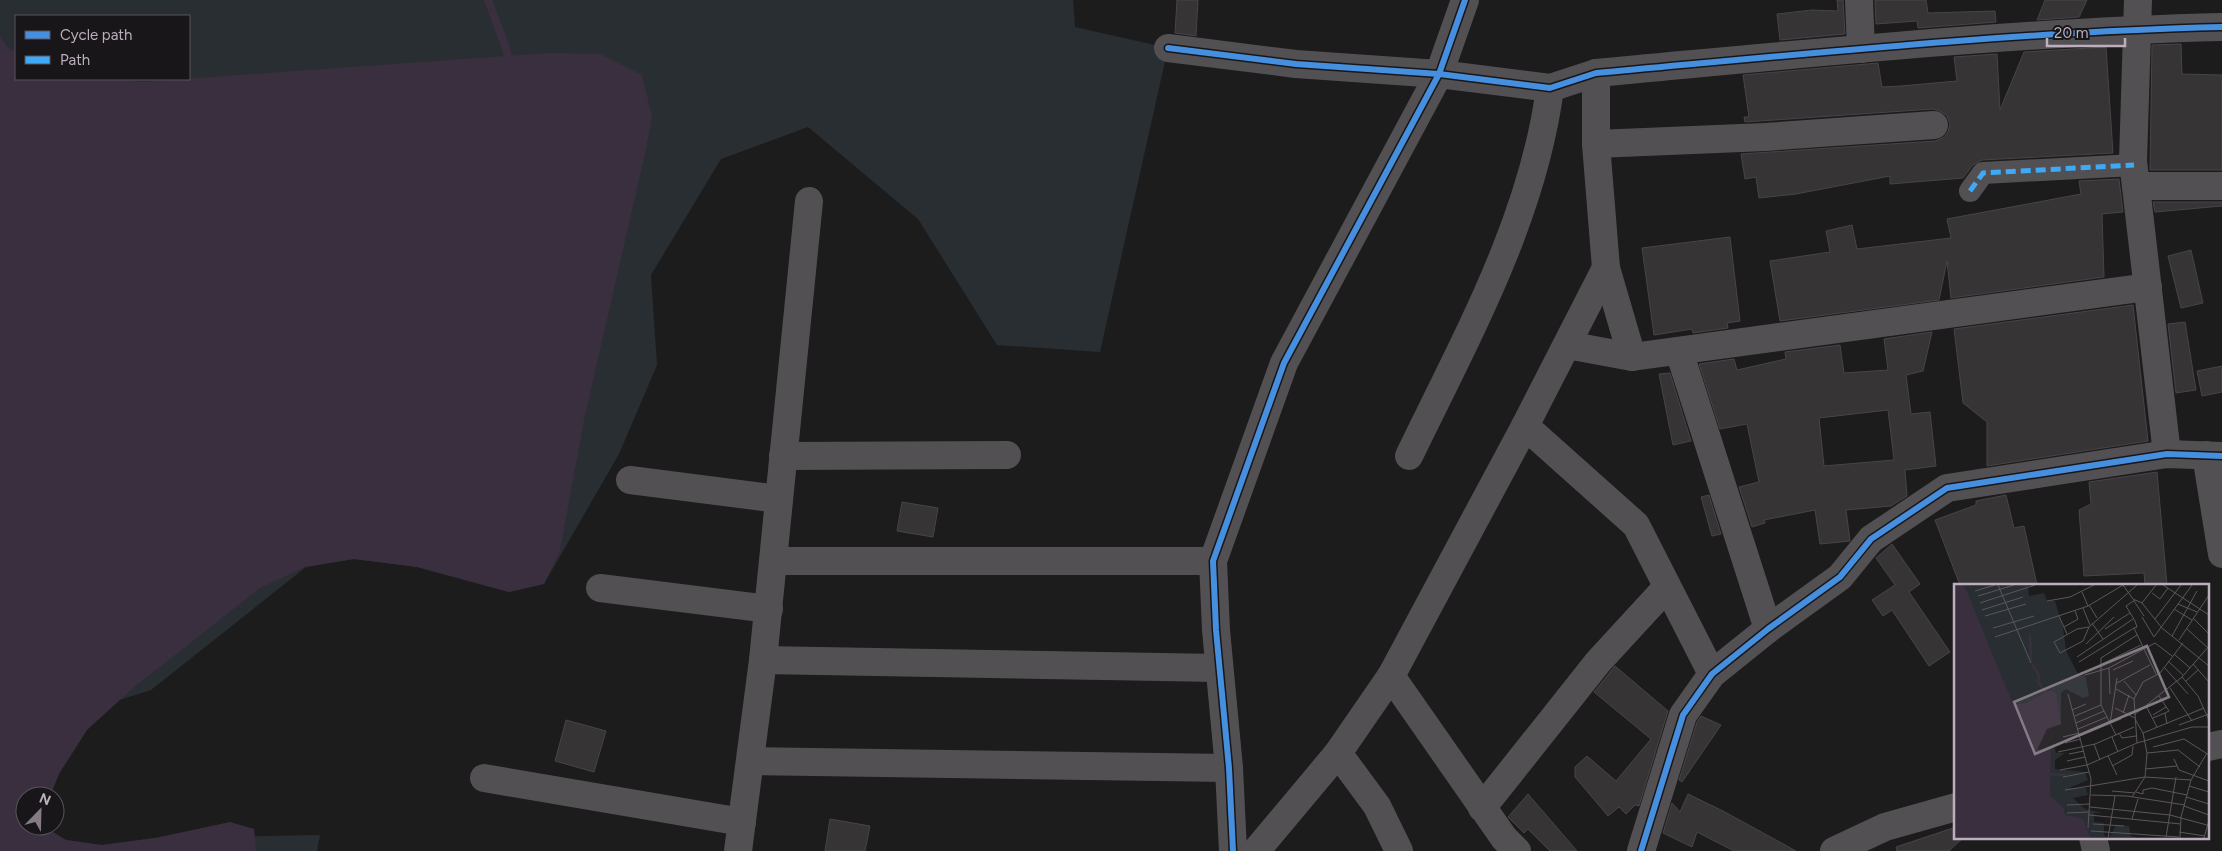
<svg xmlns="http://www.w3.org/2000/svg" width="2222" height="851" viewBox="0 0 2222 851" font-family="Figtree,sans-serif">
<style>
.green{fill:#292e32;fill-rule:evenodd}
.water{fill:#3a2f3e}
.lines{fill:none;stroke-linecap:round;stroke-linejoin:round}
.stream{stroke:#3a2f3e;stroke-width:8}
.building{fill:#363435;stroke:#484448;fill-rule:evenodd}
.pedestrian{stroke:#535053;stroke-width:22}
.minor{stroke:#535053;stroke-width:28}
.quiet{stroke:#3fa9f5;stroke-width:5;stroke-dasharray:10 5;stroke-linecap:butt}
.cycleway-casing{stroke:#181618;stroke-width:9}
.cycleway{stroke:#468fdf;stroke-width:6}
.inset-river{fill:none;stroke:#3a2f3e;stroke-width:2.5}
.inset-road{fill:none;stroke:#5c565c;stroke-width:1}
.view{fill:#847b84;fill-opacity:0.15;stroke:#847b84;stroke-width:2.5}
.inset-edge{fill:none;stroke:#bcaebc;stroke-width:2.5}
</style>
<rect width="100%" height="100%" fill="#1c1c1c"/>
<g class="green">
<path d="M0,0h1073l2,27 93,21 -68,304 -103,-7 -79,-126 -110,-92 -87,32 -70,116 6,90 -38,89 -75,130 -35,8 -92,-25 -63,-8 -48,8 -155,123 -151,48zM16,16h173v63h-173z"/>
<polygon points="43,826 66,840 102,845 155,838 320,835 317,851 0,851"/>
</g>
<polygon class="water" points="0,37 8,48 16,52 16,79 112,79 141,82 549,53 600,54 642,75 652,116 646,149 584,420 560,551 544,584 509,592 417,567 354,559 305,567 260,588 133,688 87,730 59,774 50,796 25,796 25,826 43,826 66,840 102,845 155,838 230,822 254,829 256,851 0,851"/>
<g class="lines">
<polyline class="stream" points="488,0 506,48 509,65"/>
</g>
<g class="building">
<polygon points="1177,0 1198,0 1196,36 1175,33"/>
<polygon points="1837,0 1843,0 1845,34 1780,40 1777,14 1812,10 1838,11"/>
<polygon points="1875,0 1926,0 1928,13 1995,11 1996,22 1918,28 1917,21 1876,24"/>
<polygon points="2045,0 2087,0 2079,17 2037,20"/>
<polygon points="2181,44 2182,74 2222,75 2222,170 2150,170 2152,45"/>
<polygon points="2106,47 2113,153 1982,160 1973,165 1963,178 1890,184 1890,176 1796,194 1759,198 1756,177 1745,179 1741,154 1935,141 1943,138 1948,132 1950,124 1947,116 1940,111 1933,109 1745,122 1744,117 1749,117 1743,75 1878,63 1882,87 1901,86 1957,81 1954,57 1997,54 2000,110 2024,52"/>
<polygon points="2119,179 2123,212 2102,214 2104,277 1951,298 1947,261 1939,300 1780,321 1770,261 1830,252 1826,231 1852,225 1857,249 1951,238 1947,219 2081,194 2079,181"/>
<polygon points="2153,202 2222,202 2222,206 2155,212"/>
<polygon points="1730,237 1740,321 1727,323 1728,328 1693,333 1692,329 1654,335 1642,248"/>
<polygon points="2191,250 2203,303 2181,308 2168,256"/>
<polygon points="2133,305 2148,441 1987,466 1987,422 1963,403 1954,329"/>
<polygon points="2185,322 2196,390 2176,393 2168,324"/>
<path d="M1932,332l-9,39 -17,4 5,39 19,-2 6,54 -31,4 2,26 -16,10 -45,4 4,31 -30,3 -5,-34 -51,10 1,3 -13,4 -13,-40 20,-5 -12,-58 -27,5 -21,-65 35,-5 3,11 49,-11 -1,-7 55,-7 4,28 44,-3 -4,-31zM1888,410l6,50 -70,6 -5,-48z"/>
<polygon points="2222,366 2222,392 2202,396 2197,371"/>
<polygon points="1670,373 1691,441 1673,445 1659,374"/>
<polygon points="2157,472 2167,585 2145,585 2144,573 2084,576 2079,510 2091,504 2089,482"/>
<polygon points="1709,495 1721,534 1712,536 1701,497"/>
<polygon points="2006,495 2014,528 2024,526 2037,585 1960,585 1935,520 1976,505 1976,501"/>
<polygon points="902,502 938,508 933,537 897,531"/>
<polygon points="1892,544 1920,584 1909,592 1950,652 1929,666 1892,610 1883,616 1872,600 1895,585 1876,558"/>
<polygon points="1615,666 1668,711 1639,806 1635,805 1626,814 1619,807 1608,816 1575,777 1575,767 1587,756 1616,781 1651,739 1594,692"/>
<polygon points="1701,716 1721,725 1682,782 1679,780 1697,722"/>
<polygon points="566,720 606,731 594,772 555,761"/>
<polygon points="1528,794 1577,851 1550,851 1528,829 1524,833 1508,817"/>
<polygon points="1688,794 1723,811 1796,851 1734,851 1697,832 1692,847 1663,833 1672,803 1680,812"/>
<polygon points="830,819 870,826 865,851 825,851"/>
<polygon points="1956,827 1956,837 1964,837 1949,851 1897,851 1896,847"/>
</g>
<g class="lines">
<polyline class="pedestrian" points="1970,191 1983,173 2134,165"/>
<g class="minor">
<polyline points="1859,0 1861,49"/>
<polyline points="2138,0 2133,161 2167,454"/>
<path d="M1168,48l128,16 143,10 111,14 46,-15c208,-19 417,-41 626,-46"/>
<polyline points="1596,73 1596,144 1606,268 1632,357"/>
<polyline points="1596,144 1765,137 1934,125"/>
<polyline points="2136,186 2222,186"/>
<polyline points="1567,345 1632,357 2148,287"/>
<polyline points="1679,351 1768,629"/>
<polyline points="1525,426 1636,525 1712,674"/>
<polyline points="2206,455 2222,554"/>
<polyline points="783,456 1007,455"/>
<path d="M1409,456c57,-118 124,-237 141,-368"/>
<polyline points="630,480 779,499"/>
<polyline points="774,561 1213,561"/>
<polyline points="600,588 769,609"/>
<polyline points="763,660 1219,668"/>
<polyline points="1391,676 1504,838 1517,851"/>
<polyline points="2208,747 2222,744"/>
<polyline points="1338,753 1377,806 1399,851"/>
<polyline points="750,761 1229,768"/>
<polyline points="484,778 742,822"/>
<polyline points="1482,808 1598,662 1667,587"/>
<polyline points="2093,837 2096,851"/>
<polyline points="738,851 763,660 809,201"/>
<polyline points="1233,851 1229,768 1216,630 1213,561 1284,363 1439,74 1465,0"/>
<polyline points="1256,851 1338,753 1391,676 1525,426 1606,268"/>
<polyline points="1641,851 1683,715 1712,674 1768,629 1840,577 1871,539 1947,488 2167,454 2222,456"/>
<polyline points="1834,851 1885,827 1956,807"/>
</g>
<polyline class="quiet" points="1970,191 1983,173 2134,165"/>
<defs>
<g id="cycleway">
<path d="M1168,48l128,16 143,10 111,14 46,-15c208,-19 417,-41 626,-46"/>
<polyline points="1233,851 1229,768 1216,630 1213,561 1284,363 1439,74 1465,0"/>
<polyline points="1641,851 1683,715 1712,674 1768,629 1840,577 1871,539 1947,488 2167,454 2222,456"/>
</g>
</defs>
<use href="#cycleway" class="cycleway-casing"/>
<use href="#cycleway" class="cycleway"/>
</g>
<g transform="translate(1954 584)">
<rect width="255" height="255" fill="#1c1c1c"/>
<path d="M0,1h74l1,11 15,-3 3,8h8l8,27 3,23 13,25 6,-1 4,21 -6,2 -17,-9 -5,4v31l-14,5 -17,20 9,2 15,-7 2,9h9l-10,7v9l30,3 3,8 -19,8h17l2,7 -15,3 12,11 18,4h-9v9l10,1v12l4,3h-154zM162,241l13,1 2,10 7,2h-29z" fill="#292e32"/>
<path d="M0,1h10l49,119h11l27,-14 5,3 5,31 -14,5 -10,21 14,-3 -1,49 13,11 2,8 18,4 7,19h-136z" fill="#3a2f3e"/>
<path class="inset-river" d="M76,51l1,25M78,80l7,12 -1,6 8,11M93,190l19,1"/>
<path class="inset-road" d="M44,1l33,78M169,1l10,14 9,4 20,25 47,38M209,1l46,30M21,7l20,-6M128,8l6,14M198,9l8,6 8,-11M24,12l36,-11M181,16l-9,6 9,15 2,6 -3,1 22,46M93,17l23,-4 24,-12M180,17l10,15M26,19l55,-18M188,19l14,-18M224,20l19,8M135,21l8,13M129,24l7,17M220,25l18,11M28,26l41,-13M31,32l41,-12M105,32l8,18M188,33l12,20 38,-52M239,34l16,16M201,35l26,-34M138,39l11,16M110,43l14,-8 -3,-8M135,43l-6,14 -23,12 -6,-11 23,-13 12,-2 48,-42M39,44l41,-12M151,45l25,-16M233,45l21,19M218,52l25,-45M41,53l93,-31 35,-21M225,56l30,-45M132,60l28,-27M220,70l16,14M123,73l56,-38M214,77l15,14M125,78l55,-34M148,80l39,-19M239,80l16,18M210,83l24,27M155,84l1,26M159,86l20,-9M131,91l24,-7 46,-25 17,13M228,93l16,19 11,24M170,97l12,14M232,97l12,-11M163,99l33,-18M216,104l22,33M162,105l18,10M114,110l23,85 -3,49M205,112l10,15 -4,2M192,122l11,21M161,124l20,10M118,126l14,-6M169,129l6,-18M180,131l48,-38 27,-31M199,131l13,-8M121,132l26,-11M199,134l12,-5 2,11M122,139l28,-12M156,140l7,-46M225,141l30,-11M124,145l29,-12M165,149l3,5 14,-2M189,149l61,-25M162,151l-15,-30v-47l36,-23M126,152l41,-17M109,153l16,-4M158,153l6,15M111,159l16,-4M183,159l-3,-44 9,-17 17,-9 23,-30M140,160l6,16M199,163l31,-8 25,16M104,168l37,-8 39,-17M193,169l31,-3 22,17M115,170l15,-3M154,172l9,19M220,175l5,11 30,11M113,177l18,-4M158,182l20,-11 1,-9M191,185l32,-3M106,186l27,-5 50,-22 55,-16h17M109,193l26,-5M235,202l20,6M111,206l80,-13 46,3M158,207l23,2M182,208l7,2v-4l9,-2 35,7M137,211l36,1 58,9M178,213l13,-20 2,-24 -4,-20 -8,-14M232,213l23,7M113,221l23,-1M230,222l25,9M136,223l80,8 37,10M113,229l22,-1M135,231l92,9M178,235l6,-20M139,240l31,2M137,247l88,6M225,248l26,4M212,253l10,-60M154,254l7,-42M226,254l1,-21 10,-37 16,-27M250,254l5,-18"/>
<path class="view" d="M193,62l22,51 -134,57 -21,-52z"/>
<rect width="255" height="255" class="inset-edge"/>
</g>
<rect x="15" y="15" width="175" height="65" fill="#181618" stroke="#5a535a"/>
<rect x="25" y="31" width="25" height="8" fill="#468fdf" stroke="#5a535a"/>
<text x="60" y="40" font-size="15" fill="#bcaebc">Cycle path</text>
<rect x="25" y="56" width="25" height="8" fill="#3fa9f5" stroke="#5a535a"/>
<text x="60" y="65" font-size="15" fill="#bcaebc">Path</text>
<g transform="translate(40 811) rotate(23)"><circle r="24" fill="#181618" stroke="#5a535a"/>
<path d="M0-4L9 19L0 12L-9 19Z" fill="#847b84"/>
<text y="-8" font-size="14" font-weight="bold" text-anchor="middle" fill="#bcaebc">N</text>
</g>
<path d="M2047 38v8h78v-8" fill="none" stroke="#bcaebc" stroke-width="2.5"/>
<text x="2054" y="38" font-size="15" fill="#bcaebc" stroke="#181618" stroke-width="4" paint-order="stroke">20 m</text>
</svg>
